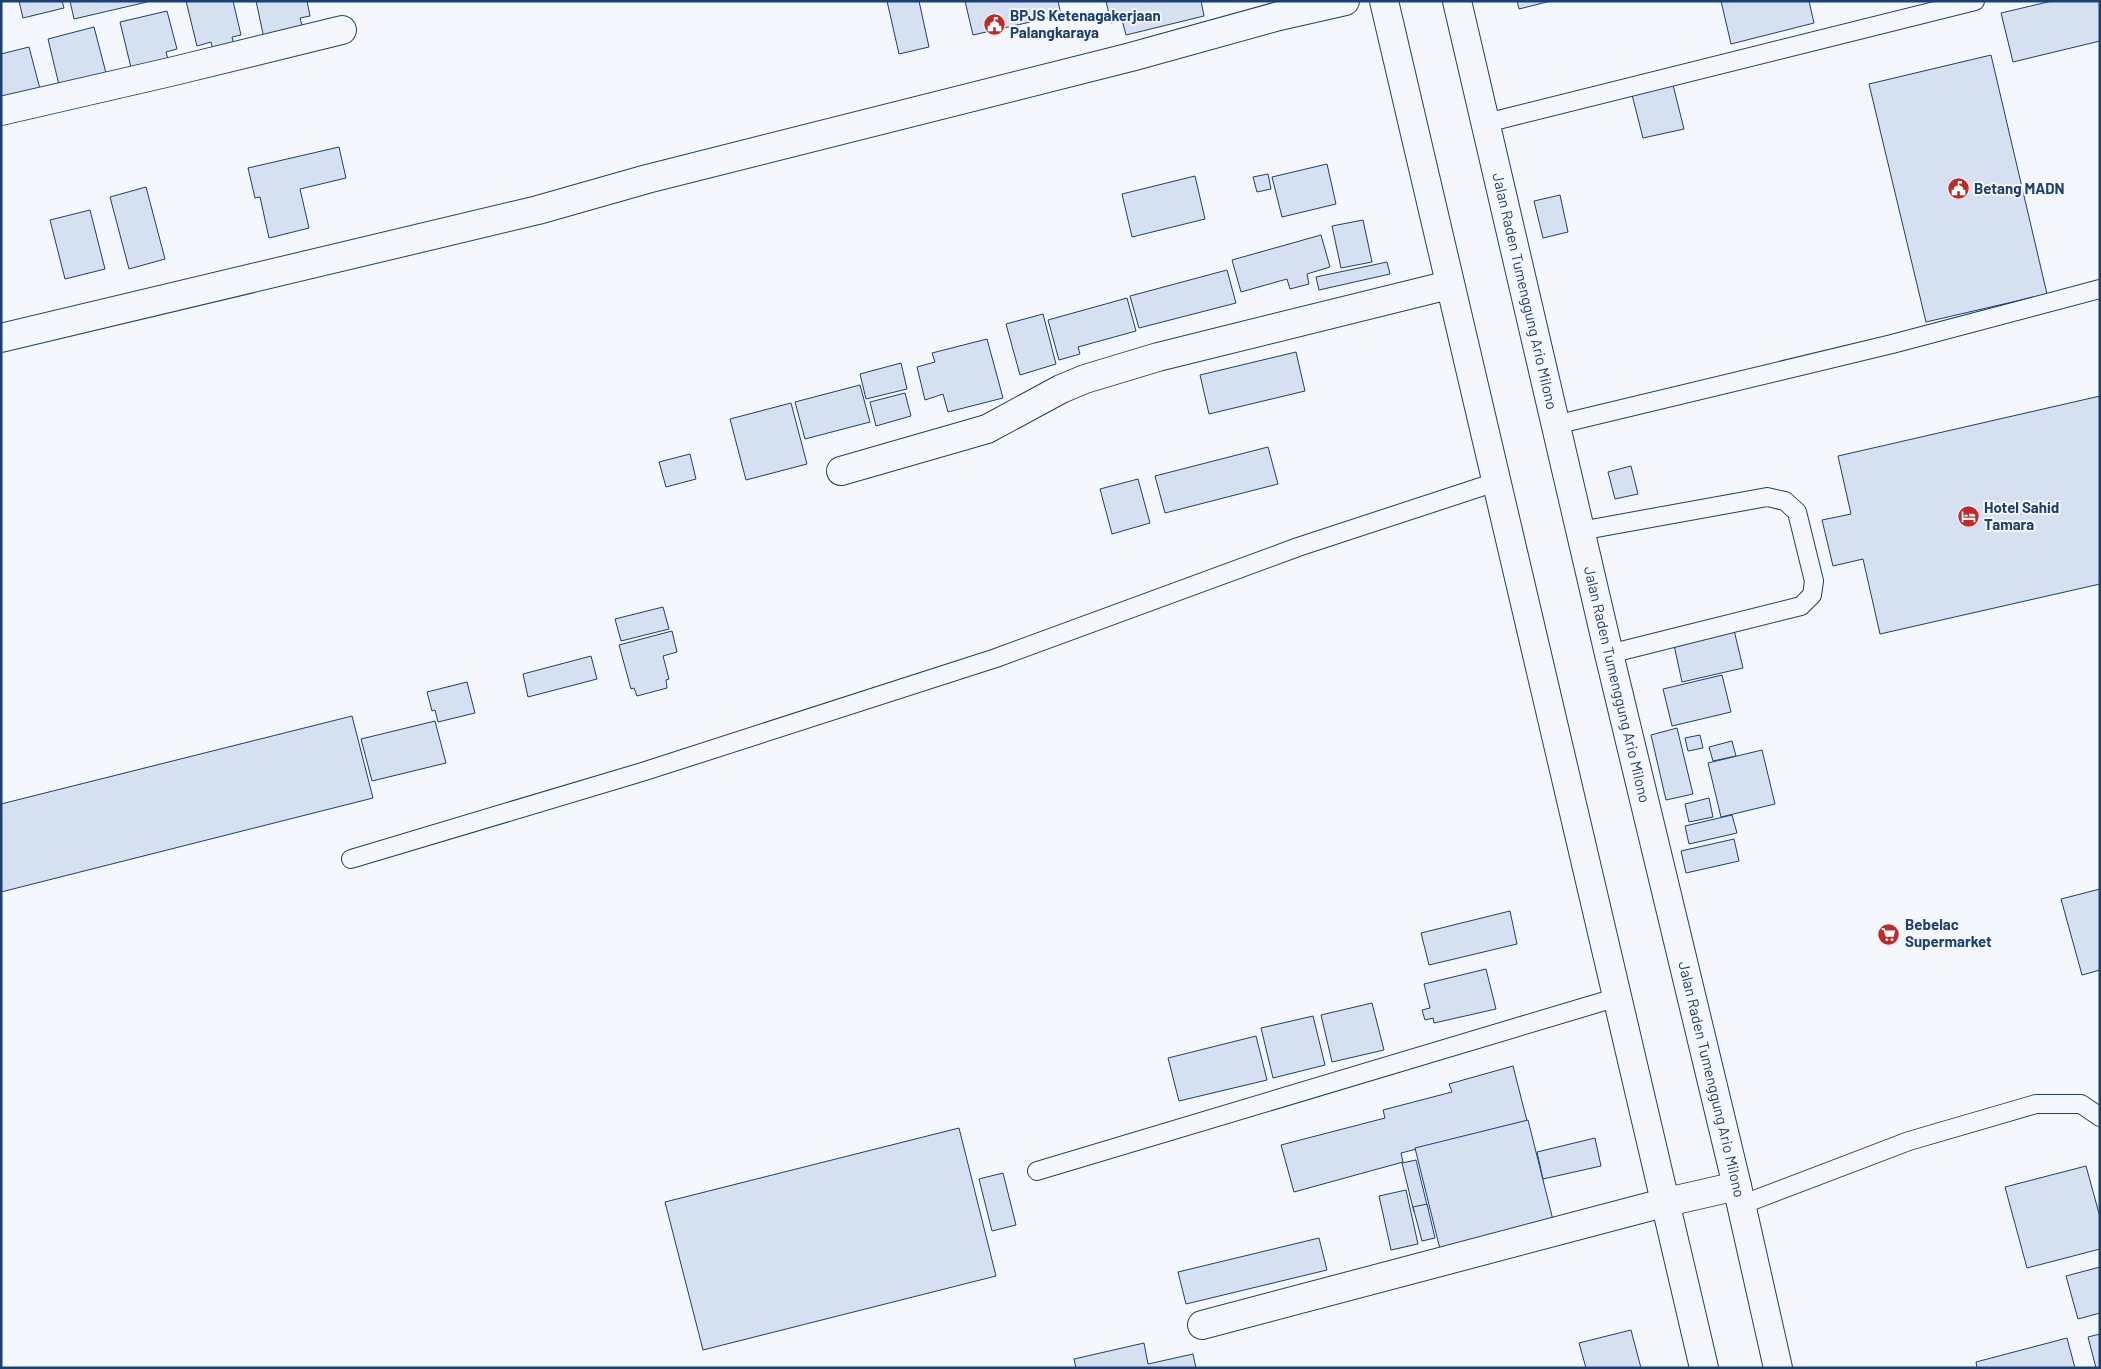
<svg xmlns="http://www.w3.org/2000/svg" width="2101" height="1369" viewBox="0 0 2101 1369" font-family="Barlow,sans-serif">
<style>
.building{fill:#d5e0f0;stroke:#1d3f73}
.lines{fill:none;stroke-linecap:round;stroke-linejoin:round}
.lane-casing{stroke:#1d3f73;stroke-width:20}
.street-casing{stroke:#1d3f73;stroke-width:30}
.highway-casing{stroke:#1d3f73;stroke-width:30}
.lane{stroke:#f4f7fb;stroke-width:18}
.street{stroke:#f4f7fb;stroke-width:28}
.highway{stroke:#f4f7fb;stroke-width:28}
.labels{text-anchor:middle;stroke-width:4;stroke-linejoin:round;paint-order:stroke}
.poi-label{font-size:15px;font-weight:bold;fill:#1d3f73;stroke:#f4f7fb;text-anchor:start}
.street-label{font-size:15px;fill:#1d3f73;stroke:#f4f7fb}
</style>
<rect width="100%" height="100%" fill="#f4f7fb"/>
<g class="building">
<polygon points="19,1 62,1 64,8 23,18"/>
<polygon points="70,1 147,1 147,2 74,19"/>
<polygon points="186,1 233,1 241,35 232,37 236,53 215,58 211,42 197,46"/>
<polygon points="256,1 307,1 310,16 300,18 304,33 265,43"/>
<polygon points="887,1 919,1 929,47 899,54"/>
<polygon points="965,1 1058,1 1061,15 973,35"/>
<polygon points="1106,1 1201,1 1204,16 1126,35 1122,20 1111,23"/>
<polygon points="1517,1 1551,1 1519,9"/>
<polygon points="1721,1 1809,1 1814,23 1731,44"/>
<polygon points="2052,1 2100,1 2100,41 2013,62 2001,13"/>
<polygon points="167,11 177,49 166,52 170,67 133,76 120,22"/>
<polygon points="94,27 106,73 59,85 48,39"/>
<polygon points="29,47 40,89 1,99 1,54"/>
<polygon points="1991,55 2047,294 1926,322 1869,84"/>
<polygon points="1672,81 1684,129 1643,138 1631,91"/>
<polygon points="339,147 346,178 300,189 309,228 269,238 260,197 255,198 248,168"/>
<polygon points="1327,164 1336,204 1282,217 1272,177"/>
<polygon points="1268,174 1271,189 1257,192 1253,177"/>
<polygon points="1195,176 1205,219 1132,237 1122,194"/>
<polygon points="146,187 165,259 129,269 110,197"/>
<polygon points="1560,195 1568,232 1543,238 1534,201"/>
<polygon points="90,210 105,269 65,279 50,220"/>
<polygon points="1363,220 1372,262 1341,268 1332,226"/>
<polygon points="1321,235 1330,267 1307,274 1309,284 1290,289 1287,279 1241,292 1232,260"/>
<polygon points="1387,262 1390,274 1319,290 1316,277"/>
<polygon points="1227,270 1236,303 1139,328 1130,296"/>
<polygon points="1127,298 1136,331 1078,347 1080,354 1059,360 1048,320"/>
<polygon points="1043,314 1056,364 1020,375 1006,324"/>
<polygon points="987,339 1003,398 948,412 943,394 925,400 917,367 935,362 932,353"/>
<polygon points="1296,352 1305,391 1209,414 1200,375"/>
<polygon points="901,363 907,389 866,399 860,374"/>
<polygon points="860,385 870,422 805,439 795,402"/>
<polygon points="905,393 911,416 876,426 870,402"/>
<polygon points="2100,396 2100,584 1880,634 1863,559 1833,566 1822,520 1851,514 1838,456"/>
<polygon points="791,403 807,464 746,480 730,419"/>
<polygon points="1268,447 1278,484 1165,513 1155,476"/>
<polygon points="690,454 696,479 666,487 659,462"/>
<polygon points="1631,466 1638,494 1615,499 1608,472"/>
<polygon points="1138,479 1150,523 1112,534 1100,489"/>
<polygon points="663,607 669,629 621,641 615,619"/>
<polygon points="1734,630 1743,668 1682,682 1674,645"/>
<polygon points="672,631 677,652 663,656 669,679 666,680 667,688 637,696 634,688 631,689 619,645"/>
<polygon points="591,656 597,679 528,697 523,674"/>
<polygon points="1722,675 1731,712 1672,726 1663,689"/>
<polygon points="467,682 475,713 438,722 435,710 432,711 427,692"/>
<polygon points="352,716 373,798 1,892 1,804"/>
<polygon points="435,721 446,763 372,781 361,739"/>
<polygon points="1677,728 1693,794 1666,800 1651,735"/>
<polygon points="1700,735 1703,748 1688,751 1685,738"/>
<polygon points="1732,741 1736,756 1713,761 1709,747"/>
<polygon points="1762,750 1775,804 1721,817 1708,763"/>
<polygon points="1709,798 1713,817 1689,822 1685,804"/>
<polygon points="1732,815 1737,833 1689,844 1685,826"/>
<polygon points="1734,839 1739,861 1686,873 1681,851"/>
<polygon points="2100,889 2100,970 2082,975 2061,899"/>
<polygon points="1510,911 1517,944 1429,965 1421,933"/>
<polygon points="1486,969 1496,1009 1434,1023 1433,1018 1425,1020 1422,1010 1430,1008 1424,984"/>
<polygon points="1372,1003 1384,1050 1332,1062 1321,1015"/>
<polygon points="1313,1016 1325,1065 1273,1078 1261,1028"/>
<polygon points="1256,1036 1267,1080 1179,1101 1168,1058"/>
<polygon points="1513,1066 1527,1121 1401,1153 1403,1162 1294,1192 1281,1145 1385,1118 1383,1110 1452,1092 1449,1084"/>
<polygon points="1528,1120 1554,1224 1441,1253 1415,1148"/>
<polygon points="959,1128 996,1276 703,1350 665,1202"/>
<polygon points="1595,1138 1601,1166 1543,1179 1537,1152"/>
<polygon points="1416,1160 1428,1209 1414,1212 1402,1163"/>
<polygon points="2086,1166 2100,1217 2100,1249 2027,1268 2005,1187"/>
<polygon points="1003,1173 1016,1225 992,1231 979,1179"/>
<polygon points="1406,1190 1418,1244 1391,1250 1379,1196"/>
<polygon points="1427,1204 1435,1238 1422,1241 1413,1207"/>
<polygon points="1319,1238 1327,1270 1186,1304 1178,1272"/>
<polygon points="2100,1267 2100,1313 2078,1319 2066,1276"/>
<polygon points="1631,1330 1641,1368 1586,1368 1579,1343"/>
<polygon points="2100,1334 2100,1368 2096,1368 2088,1337"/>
<polygon points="2067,1338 2075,1368 1977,1368 1976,1362"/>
<polygon points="1144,1343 1148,1364 1193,1354 1196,1368 1076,1368 1074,1359"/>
</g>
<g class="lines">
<defs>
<g id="lane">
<polyline points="1486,123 1975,1"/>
<polyline points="1555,425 1892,344 2100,289"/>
<polyline points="1580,531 1767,497 1785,501 1797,512 1814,581 1812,595 1801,606 1609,654"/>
<polyline points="351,859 642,772 996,658 1298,547 1496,482"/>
<polyline points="1037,1171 1618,997"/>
<polyline points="1741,1205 1909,1141 2036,1104 2081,1104 2100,1117"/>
</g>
<g id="street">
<polyline points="1,111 170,72 342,30"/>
<polyline points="1,338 538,210 647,179 1131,57 1279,16 1345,1"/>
<polyline points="841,471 987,429 1061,389 1085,379 1158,357 1449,285"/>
<polyline points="1202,1325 1667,1202 1737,1186"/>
</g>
<g id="highway">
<polyline points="1384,1 1704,1368"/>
<path id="s1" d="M1457,1l152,653 128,532 41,182"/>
</g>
</defs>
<use href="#lane" class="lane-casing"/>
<use href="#street" class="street-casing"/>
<use href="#highway" class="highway-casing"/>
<use href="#lane" class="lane"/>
<use href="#street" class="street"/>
<use href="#highway" class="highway"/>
</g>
<defs>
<symbol id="civic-disc" viewBox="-11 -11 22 22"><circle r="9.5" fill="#c62828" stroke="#f4f7fb"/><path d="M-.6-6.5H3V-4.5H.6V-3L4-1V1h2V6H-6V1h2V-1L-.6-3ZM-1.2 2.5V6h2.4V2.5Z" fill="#fff"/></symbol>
<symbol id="hotel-disc" viewBox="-11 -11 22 22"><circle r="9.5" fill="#c62828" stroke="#f4f7fb"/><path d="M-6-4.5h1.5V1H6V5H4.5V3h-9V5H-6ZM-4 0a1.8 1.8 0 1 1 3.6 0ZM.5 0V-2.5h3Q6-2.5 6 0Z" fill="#fff"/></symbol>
<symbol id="supermarket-disc" viewBox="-11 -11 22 22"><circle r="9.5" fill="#c62828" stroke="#f4f7fb"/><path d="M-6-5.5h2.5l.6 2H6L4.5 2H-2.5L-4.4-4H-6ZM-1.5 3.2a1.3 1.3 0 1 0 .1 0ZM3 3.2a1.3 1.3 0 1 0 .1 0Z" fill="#fff"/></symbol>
</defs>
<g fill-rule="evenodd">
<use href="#civic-disc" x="982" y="12" width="25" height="25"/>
<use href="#civic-disc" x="1946" y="176" width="25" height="25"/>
<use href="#hotel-disc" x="1956" y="504" width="25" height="25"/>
<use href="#supermarket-disc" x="1876" y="922" width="25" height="25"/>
</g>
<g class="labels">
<g class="poi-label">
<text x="1010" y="21">BPJS Ketenagakerjaan<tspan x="1010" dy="17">Palangkaraya</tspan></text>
<text x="1974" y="194">Betang MADN</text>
<text x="1984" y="513">Hotel Sahid<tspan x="1984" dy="17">Tamara</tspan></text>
<text x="1905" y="930">Bebelac<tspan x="1905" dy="17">Supermarket</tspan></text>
</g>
<g class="street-label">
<text dy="5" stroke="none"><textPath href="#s1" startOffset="298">Jalan Raden Tumenggung Ario Milono</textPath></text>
<text dy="5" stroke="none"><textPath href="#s1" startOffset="702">Jalan Raden Tumenggung Ario Milono</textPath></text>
<text dy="5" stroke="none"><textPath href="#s1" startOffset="1108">Jalan Raden Tumenggung Ario Milono</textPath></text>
</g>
</g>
<rect width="2101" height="1369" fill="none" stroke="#1d3f73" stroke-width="5"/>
</svg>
